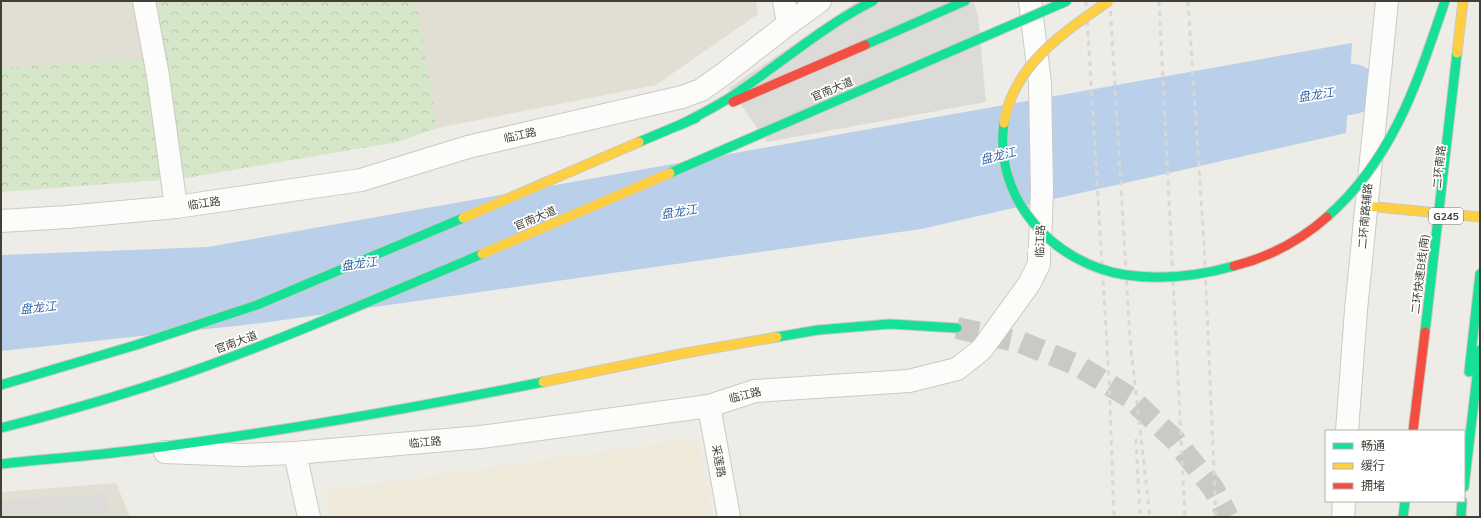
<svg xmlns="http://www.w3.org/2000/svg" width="1481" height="518" viewBox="0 0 1481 518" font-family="Mulish,'Noto Sans SC',sans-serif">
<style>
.residential{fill:#e1dfd4}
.commercial{fill:#f0eada}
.forest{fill:url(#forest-crowns)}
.parking{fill:#dcdbd7}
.water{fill:#bacfe9}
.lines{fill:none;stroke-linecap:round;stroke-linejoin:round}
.river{stroke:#bacfe9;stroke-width:50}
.secondary-tunnel{stroke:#cbc9c3;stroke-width:22;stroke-dasharray:22 11;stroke-linecap:butt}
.street-casing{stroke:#cbcac5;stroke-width:24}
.fast-casing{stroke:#cccabe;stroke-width:11}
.slow-casing{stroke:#cccabe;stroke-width:11}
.jam-casing{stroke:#cccabe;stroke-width:11}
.street{stroke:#fcfcfb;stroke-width:22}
.fast{stroke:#16e098;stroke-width:9}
.slow{stroke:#ffcf43;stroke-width:9}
.jam{stroke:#f24e42;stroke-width:9}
.rail{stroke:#d8d8d7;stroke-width:3;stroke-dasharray:5 5;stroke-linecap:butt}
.street-bridge-casing{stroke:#cbcac5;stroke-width:24;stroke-linecap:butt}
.fast-bridge-casing{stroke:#cccabe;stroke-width:11;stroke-linecap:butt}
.slow-bridge-casing{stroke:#cccabe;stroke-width:11;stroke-linecap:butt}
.jam-bridge-casing{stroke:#cccabe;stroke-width:11;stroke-linecap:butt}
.street-bridge{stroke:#fcfcfb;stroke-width:22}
.fast-bridge{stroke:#16e098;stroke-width:9}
.slow-bridge{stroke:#ffcf43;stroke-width:9}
.jam-bridge{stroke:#f24e42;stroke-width:9}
.labels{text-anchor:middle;stroke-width:3.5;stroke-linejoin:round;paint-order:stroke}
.shield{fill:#fff;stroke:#7b7971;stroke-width:1}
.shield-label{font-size:10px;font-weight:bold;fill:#423f34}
.street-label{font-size:11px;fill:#423f34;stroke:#fff}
.water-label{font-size:12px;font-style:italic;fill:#3666a5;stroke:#fff}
</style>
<defs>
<pattern id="forest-crowns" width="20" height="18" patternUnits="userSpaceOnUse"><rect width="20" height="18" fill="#d6e6c8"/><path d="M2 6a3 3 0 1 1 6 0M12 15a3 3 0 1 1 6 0" fill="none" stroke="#b9c6ac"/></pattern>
</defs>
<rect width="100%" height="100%" fill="#edece7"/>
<g class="residential">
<polygon points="1,1 756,1 758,14 656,85 437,128 397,142 185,178 1,192"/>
<polygon points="116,483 130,517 1,517 1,492"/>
</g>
<polygon class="commercial" points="698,438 712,517 319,517 331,514 326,491"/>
<polygon class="forest" points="157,1 416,1 437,128 397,142 185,178 1,192 1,68 166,58"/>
<g class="parking">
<polygon points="858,1 973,1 978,16 986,102 767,142 729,88"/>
<polygon points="106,494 108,517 1,517 1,500"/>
</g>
<polygon class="water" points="1352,43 1346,133 921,229 262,323 1,351 1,255 208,247"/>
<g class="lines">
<polyline class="river" points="1281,101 1353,89"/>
<polyline class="secondary-tunnel" points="957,328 1020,342 1077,365 1129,397 1174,439 1213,488 1228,517"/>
<defs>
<g id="street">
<polyline points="144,1 158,76 176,207"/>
<polyline points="784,1 788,24"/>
<polyline points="1030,1 1040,83 1042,190 1040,245"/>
<polyline points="1,221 67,217 176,207 361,180 468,147 682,97 701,90 725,73 788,24 820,1"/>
<polyline points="709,406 729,517"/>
<polyline points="1347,431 1356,310 1387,1"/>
<polyline points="165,452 241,455 295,453 481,437 709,406 755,391 909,381 957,369 976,354"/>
<polyline points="295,453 309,517"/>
<polyline points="1343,517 1344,501"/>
</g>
<g id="fast">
<polyline points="865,45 965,1"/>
<path d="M680,125c21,-11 42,-21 61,-35 44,-30 84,-65 132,-89"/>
<polyline points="639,142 696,118"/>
<polyline points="670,173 956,49"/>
<polyline points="777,337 818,330 890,324 957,328"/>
<polyline points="1469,372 1480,274"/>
<polyline points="1,385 136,345 257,305 463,218"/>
<path d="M1,428c63,-16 125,-34 186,-55 100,-35 197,-78 295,-119"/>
<path d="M1,464c45,-5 90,-8 136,-14 136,-17 271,-41 406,-68"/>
<polyline points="1464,487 1480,350"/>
<polyline points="1403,517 1405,501"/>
<polyline points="1461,517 1462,501"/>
</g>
<g id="slow">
<polyline points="1366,206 1480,217"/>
<polyline points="463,218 639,142"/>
<polyline points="482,254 670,173"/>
<polyline points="543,382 680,354 777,337"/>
</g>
<polyline id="jam" points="733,102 865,45"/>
</defs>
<use href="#street" class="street-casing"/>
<use href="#fast" class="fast-casing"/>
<use href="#slow" class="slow-casing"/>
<use href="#jam" class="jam-casing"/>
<use href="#street" class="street"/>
<use href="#fast" class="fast"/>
<use href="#slow" class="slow"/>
<use href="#jam" class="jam"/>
<g class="rail">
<polyline points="1086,1 1109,378 1114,517"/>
<polyline points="1110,1 1130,340 1150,517"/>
<polyline points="1159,1 1185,517"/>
<polyline points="1188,1 1204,243 1216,517"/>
<polyline points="1136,439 1140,517"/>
</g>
<defs>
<polyline id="street-bridge" points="976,354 982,349 1029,284 1039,264 1039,252"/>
<g id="fast-bridge">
<polyline points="956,49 1067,1"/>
<path d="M1004,123c-11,75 49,141 122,152 37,5 73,1 108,-9"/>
<path d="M1327,217c67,-59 90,-134 118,-216"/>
<polyline points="1425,332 1457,53"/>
</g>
<g id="slow-bridge">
<polyline points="1457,53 1463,1"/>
<path d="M1004,123c9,-58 61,-92 105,-122"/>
</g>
<g id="jam-bridge">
<path d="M1234,266c35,-9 66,-25 93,-49"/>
<polyline points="1413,431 1425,332"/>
</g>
</defs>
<use href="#street-bridge" class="street-bridge-casing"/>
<use href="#fast-bridge" class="fast-bridge-casing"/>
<use href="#slow-bridge" class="slow-bridge-casing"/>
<use href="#jam-bridge" class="jam-bridge-casing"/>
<use href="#street-bridge" class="street-bridge"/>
<use href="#fast-bridge" class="fast-bridge"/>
<use href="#slow-bridge" class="slow-bridge"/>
<use href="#jam-bridge" class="jam-bridge"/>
</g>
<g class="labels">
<rect class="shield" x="1429" y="208" width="34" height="16" rx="3"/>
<g class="shield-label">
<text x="1446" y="220">G245</text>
</g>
<g class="street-label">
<text transform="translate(832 89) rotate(-23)" y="4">官南大道</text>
<text transform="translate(520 135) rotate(-13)" y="4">临江路</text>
<text transform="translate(1439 167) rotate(-84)" y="4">二环南路</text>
<text transform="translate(204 203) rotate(-8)" y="4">临江路</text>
<text transform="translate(1365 216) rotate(-85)" y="4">二环南路辅路</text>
<text transform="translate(535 218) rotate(-23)" y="4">官南大道</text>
<text transform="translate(1040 241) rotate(-88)" y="4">临江路</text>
<text transform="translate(1420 274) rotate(-83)" y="4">二环快速B线(南)</text>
<text transform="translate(236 342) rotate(-20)" y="4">官南大道</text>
<text transform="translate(745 395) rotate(-14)" y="4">临江路</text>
<text transform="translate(425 442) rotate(-5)" y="4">临江路</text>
<text transform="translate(719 461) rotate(80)" y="4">采莲路</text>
</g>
<g class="water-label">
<text transform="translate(1316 95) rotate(-9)" y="4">盘龙江</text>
<text transform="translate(998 156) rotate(-14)" y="4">盘龙江</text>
<text transform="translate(679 212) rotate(-9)" y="4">盘龙江</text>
<text transform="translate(359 264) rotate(-8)" y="4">盘龙江</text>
<text transform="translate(38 308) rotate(-6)" y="4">盘龙江</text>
</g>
</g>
<rect width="1481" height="518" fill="none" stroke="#423f34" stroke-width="4"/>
<rect x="1325" y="430" width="140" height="72" fill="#ffffff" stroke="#b3b2ae"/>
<rect x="1333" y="443" width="20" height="6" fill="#16e098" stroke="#b3b2ae"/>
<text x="1361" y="450" font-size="12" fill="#423f34">畅通</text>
<rect x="1333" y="463" width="20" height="6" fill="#ffcf43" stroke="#b3b2ae"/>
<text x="1361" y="470" font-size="12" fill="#423f34">缓行</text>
<rect x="1333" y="483" width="20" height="6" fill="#f24e42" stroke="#b3b2ae"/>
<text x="1361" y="490" font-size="12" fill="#423f34">拥堵</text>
</svg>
